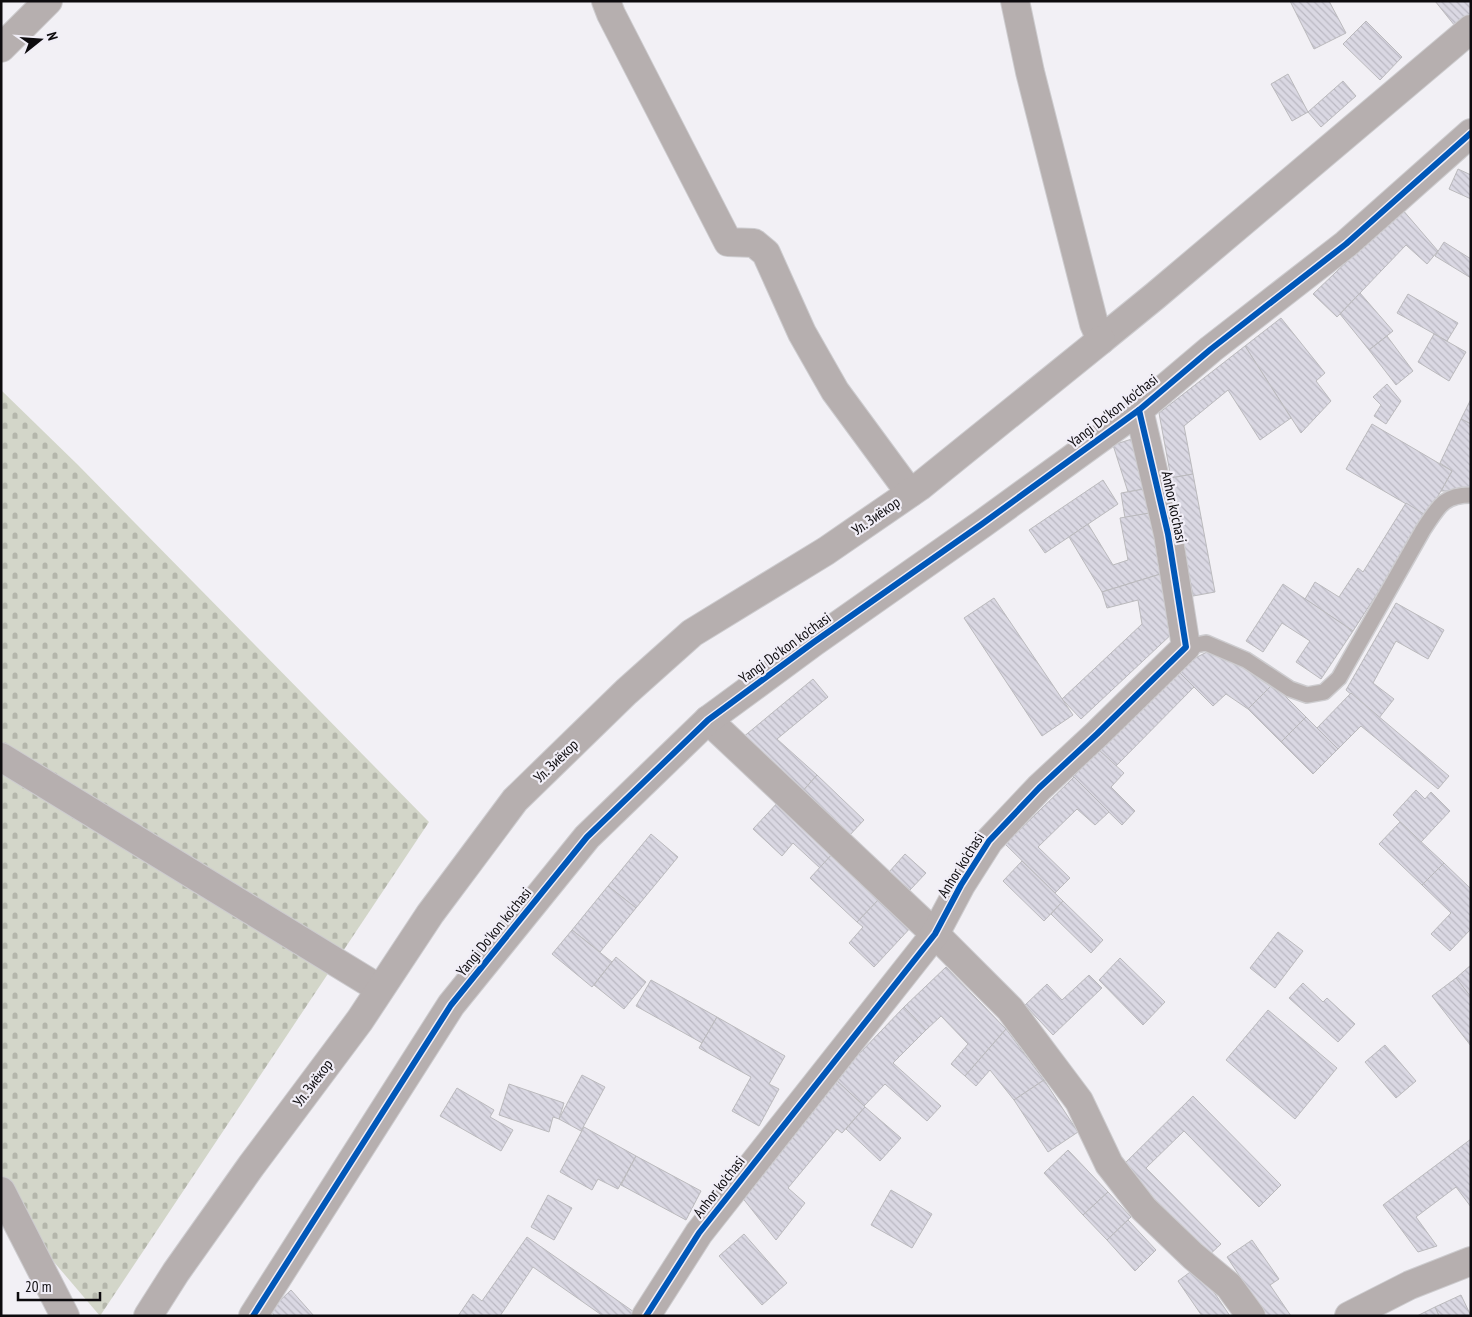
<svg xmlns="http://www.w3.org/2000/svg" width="1472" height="1317" viewBox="0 0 1472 1317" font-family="'PT Sans Narrow',sans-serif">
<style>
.cemetery{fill:url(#cemetery-stones)}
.building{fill:url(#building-back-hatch);stroke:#bbbabd}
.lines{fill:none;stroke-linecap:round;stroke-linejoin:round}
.service-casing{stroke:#cdcccf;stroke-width:18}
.minor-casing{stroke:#cdcccf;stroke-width:30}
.service{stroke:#b6afaf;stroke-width:15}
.minor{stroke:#b6afaf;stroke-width:28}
.cycleway-casing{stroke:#f1eef7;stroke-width:9}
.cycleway{stroke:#0057b8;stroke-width:6}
.labels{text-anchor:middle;stroke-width:4.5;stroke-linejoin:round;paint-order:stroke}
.street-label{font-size:15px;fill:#0d0b0e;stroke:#f1eef7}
</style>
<defs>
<pattern id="cemetery-stones" width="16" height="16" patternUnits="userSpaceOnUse" patternTransform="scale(1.25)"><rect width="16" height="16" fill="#d3d6c9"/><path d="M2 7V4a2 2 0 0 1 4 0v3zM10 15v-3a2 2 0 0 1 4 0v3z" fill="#b4b6ab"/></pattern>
<pattern id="building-back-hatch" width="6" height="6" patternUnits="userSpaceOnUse" patternTransform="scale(1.25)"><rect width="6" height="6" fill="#dad8e3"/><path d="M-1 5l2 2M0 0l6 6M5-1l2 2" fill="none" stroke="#bab8c2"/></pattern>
</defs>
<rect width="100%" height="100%" fill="#f2f0f5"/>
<polygon class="cemetery" points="1,390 78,465 429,822 100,1316 1,1200"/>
<g class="building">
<polygon points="1290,1 1329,1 1346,33 1314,49"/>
<polygon points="1435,1 1471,1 1471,14 1455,26"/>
<polygon points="1366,21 1402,57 1380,80 1343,44"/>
<polygon points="1288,74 1308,112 1292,121 1271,84"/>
<polygon points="1343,81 1356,96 1321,127 1308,112"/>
<polygon points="1458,169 1471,175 1471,199 1449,189"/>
<polygon points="1402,209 1438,251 1427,264 1406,245 1337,317 1313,294"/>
<polygon points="1444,242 1471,259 1471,278 1435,256"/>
<polygon points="1360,293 1393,331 1369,350 1340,314"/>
<polygon points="1408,294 1458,323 1447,341 1397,313"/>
<polygon points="1281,318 1325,373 1316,381 1331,401 1301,433 1245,346"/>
<polygon points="1434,334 1466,352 1449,381 1418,362"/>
<polygon points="1387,336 1413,371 1396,385 1369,350"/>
<polygon points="1245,346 1291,418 1260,440 1228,390 1184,426 1193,474 1171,478 1159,413"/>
<polygon points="1387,384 1401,401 1386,424 1374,416 1381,405 1373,397"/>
<polygon points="1471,399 1471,424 1461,419"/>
<polygon points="1461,419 1471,424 1471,491 1441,491 1452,471 1440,463"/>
<polygon points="1372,424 1452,471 1427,516 1346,469"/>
<polygon points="1135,438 1150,488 1128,492 1113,445"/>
<polygon points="1193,474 1215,592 1193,596 1171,478"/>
<polygon points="1103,480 1118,504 1045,553 1029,530"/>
<polygon points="1150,488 1155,512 1125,518 1121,493"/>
<polygon points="1406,503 1427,516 1353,631 1305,599 1315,582 1339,597 1358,568 1363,572"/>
<polygon points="1155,512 1167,572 1102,592 1069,537 1088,524 1113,565 1128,560 1120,518"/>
<polygon points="1167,572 1176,630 1081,719 1062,699 1142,624 1138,600 1107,608 1102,592"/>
<polygon points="1283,584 1353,631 1321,679 1296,662 1310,641 1282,623 1263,652 1246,641"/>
<polygon points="994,598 1073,715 1042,736 964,618"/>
<polygon points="1396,603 1444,630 1428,659 1396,641 1373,683 1394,699 1379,718 1346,690"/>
<polygon points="1211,650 1273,684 1248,709 1226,694 1213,706 1177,670 1191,660"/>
<polygon points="1177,670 1194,687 1116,766 1099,750"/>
<polygon points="813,679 828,697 777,739 817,775 801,793 742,738"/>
<polygon points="1273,684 1306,717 1281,742 1248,709"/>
<polygon points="1351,693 1449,776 1438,789 1361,726 1338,749 1317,728"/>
<polygon points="1306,717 1338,749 1313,774 1281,742"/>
<polygon points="1099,750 1124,773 1111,787 1135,811 1122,825 1073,777"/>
<polygon points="817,775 864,820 848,837 801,793"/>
<polygon points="1074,777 1109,812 1095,825 1077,809 1038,847 1070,878 1055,893 1005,844"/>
<polygon points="1416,790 1425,799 1431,792 1450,811 1421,842 1393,815"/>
<polygon points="780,800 835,851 820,868 793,843 782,856 753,829"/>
<polygon points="1400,822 1444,863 1422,885 1379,844"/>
<polygon points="651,834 678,857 636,908 608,886"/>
<polygon points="835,851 882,896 857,922 810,878"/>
<polygon points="905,854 926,873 910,890 889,872"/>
<polygon points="1022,861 1063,901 1044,921 1003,881"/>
<polygon points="1444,863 1471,889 1471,929 1450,951 1431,934 1451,913 1422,885"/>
<polygon points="608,886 636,908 600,952 572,930"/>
<polygon points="882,896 913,925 874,967 849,943 863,927 857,922"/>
<polygon points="1063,901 1103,940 1091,953 1051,914"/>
<polygon points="572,930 612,962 592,987 552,954"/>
<polygon points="1278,932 1303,951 1275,988 1250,968"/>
<polygon points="616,957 646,982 624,1009 594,985"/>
<polygon points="1120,958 1165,1002 1143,1025 1099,980"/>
<polygon points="1471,965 1471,997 1456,978"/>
<polygon points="946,967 1006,1029 965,1076 951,1064 968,1044 941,1016 926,1030 904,1007"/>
<polygon points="1089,975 1102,988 1053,1035 1025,1005 1047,984 1062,1000"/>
<polygon points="1456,978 1471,997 1471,1046 1432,996"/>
<polygon points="651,980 717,1017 702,1043 636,1006"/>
<polygon points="1303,983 1323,1002 1327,998 1355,1024 1338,1042 1289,998"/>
<polygon points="904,1007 926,1030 893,1063 941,1106 927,1121 885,1084 864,1106 835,1079"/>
<polygon points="1268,1010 1337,1068 1295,1119 1226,1060"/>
<polygon points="717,1017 785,1056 769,1084 779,1089 759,1126 732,1111 751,1077 699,1048"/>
<polygon points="1006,1029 1044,1080 1014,1100 990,1070 976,1086 965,1076"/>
<polygon points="1385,1045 1416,1081 1396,1098 1365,1062"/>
<polygon points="582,1075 605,1087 581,1131 559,1119"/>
<polygon points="835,1079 865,1107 842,1133 837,1129 788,1188 805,1203 776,1240 741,1196"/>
<polygon points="1044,1080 1078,1132 1048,1152 1014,1100"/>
<polygon points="509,1084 564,1103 559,1119 553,1117 549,1132 499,1115"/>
<polygon points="457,1088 494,1110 490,1117 513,1130 501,1151 440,1116"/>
<polygon points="1193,1096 1281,1185 1259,1207 1184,1131 1146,1168 1221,1244 1206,1258 1119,1169"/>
<polygon points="865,1107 901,1138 880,1161 846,1129"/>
<polygon points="584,1127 636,1156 618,1189 598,1179 592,1190 560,1172"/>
<polygon points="1471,1139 1471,1207 1456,1187 1416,1217 1437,1246 1418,1252 1383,1205"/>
<polygon points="1068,1150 1108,1192 1083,1215 1044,1173"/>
<polygon points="636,1156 701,1191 686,1220 621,1185"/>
<polygon points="891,1190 932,1214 912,1248 871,1225"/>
<polygon points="1108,1192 1131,1217 1107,1240 1083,1215"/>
<polygon points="548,1195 572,1208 554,1240 531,1227"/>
<polygon points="1128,1220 1156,1250 1135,1271 1107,1240"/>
<polygon points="744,1234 787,1283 762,1305 719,1256"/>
<polygon points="527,1237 634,1312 632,1316 603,1316 533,1267 500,1316 458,1316 473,1294 482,1301"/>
<polygon points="1252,1240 1279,1279 1270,1285 1291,1316 1266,1316 1227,1257"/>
<polygon points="1197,1267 1230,1316 1202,1316 1178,1281"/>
<polygon points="291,1290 314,1316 275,1316 270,1310"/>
<polygon points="1461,1295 1471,1316 1439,1316 1435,1307"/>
<polygon points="1435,1307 1439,1316 1417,1316"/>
</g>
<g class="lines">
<defs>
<path id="service" d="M1186,647l20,-4 40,17 44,29 17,6 17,-3 15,-14 84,-148c15,-22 19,-35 48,-35"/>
<g id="minor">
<polyline points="606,1 611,14 728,242 754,243 766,253 802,333 835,391 910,493"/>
<polyline points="1015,1 1030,72 1094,324 1101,340 1155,296 1471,29"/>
<polyline points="1,48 48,1"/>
<polyline points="708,720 935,934 1010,1009 1079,1101 1109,1164 1144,1209 1193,1256 1229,1286 1251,1316"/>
<polyline points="1,757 380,989"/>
<polyline points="1,1191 65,1316"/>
<polyline points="148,1316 176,1272 251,1166 360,1020 430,914 515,800 626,692 692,633 826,551 919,487 1101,340"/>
<polyline points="253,1316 451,1005 587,837 708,720 814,642 982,524 1139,410 1211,349 1346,244 1471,133"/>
<polyline points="646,1316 699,1233 935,934 961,885 989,841 1039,788 1097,734 1186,647 1168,534 1139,410"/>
<polyline points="1349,1316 1410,1285 1471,1261"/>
</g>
</defs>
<use href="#service" class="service-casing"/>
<use href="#minor" class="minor-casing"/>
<use href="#service" class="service"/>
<use href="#minor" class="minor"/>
<defs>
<g id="cycleway">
<polyline points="253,1316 451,1005 587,837 708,720 814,642 982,524 1139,410 1211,349 1346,244 1471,133"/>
<polyline points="646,1316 699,1233 935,934 961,885 989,841 1039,788 1097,734 1186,647 1168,534 1139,410"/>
</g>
</defs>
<use href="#cycleway" class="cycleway-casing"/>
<use href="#cycleway" class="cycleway"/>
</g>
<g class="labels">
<g class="street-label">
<text transform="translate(1113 411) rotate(-38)" y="5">Yangi Do'kon ko'chasi</text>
<text transform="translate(1174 507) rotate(78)" y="5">Anhor ko'chasi</text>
<text transform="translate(876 516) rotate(-35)" y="5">Ул. Зиёкор</text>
<text transform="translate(785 648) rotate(-36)" y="5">Yangi Do'kon ko'chasi</text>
<text transform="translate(556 761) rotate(-44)" y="5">Ул. Зиёкор</text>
<text transform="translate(961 865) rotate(-58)" y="5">Anhor ko'chasi</text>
<text transform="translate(494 932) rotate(-51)" y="5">Yangi Do'kon ko'chasi</text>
<text transform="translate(313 1083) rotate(-53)" y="5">Ул. Зиёкор</text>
<text transform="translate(719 1187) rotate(-52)" y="5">Anhor ko'chasi</text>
</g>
</g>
<rect width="1472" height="1317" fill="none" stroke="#0d0b0e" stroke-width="5"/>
<g transform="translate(40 40) rotate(73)" stroke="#f1eef7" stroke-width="4" paint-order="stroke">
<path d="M0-4L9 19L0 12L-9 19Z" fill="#0d0b0e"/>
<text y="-8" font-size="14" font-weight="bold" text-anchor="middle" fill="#0d0b0e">N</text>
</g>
<path d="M18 1292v8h82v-8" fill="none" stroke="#0d0b0e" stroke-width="2.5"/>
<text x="25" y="1292" font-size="15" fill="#0d0b0e" stroke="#f1eef7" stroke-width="4" paint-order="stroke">20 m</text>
</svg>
